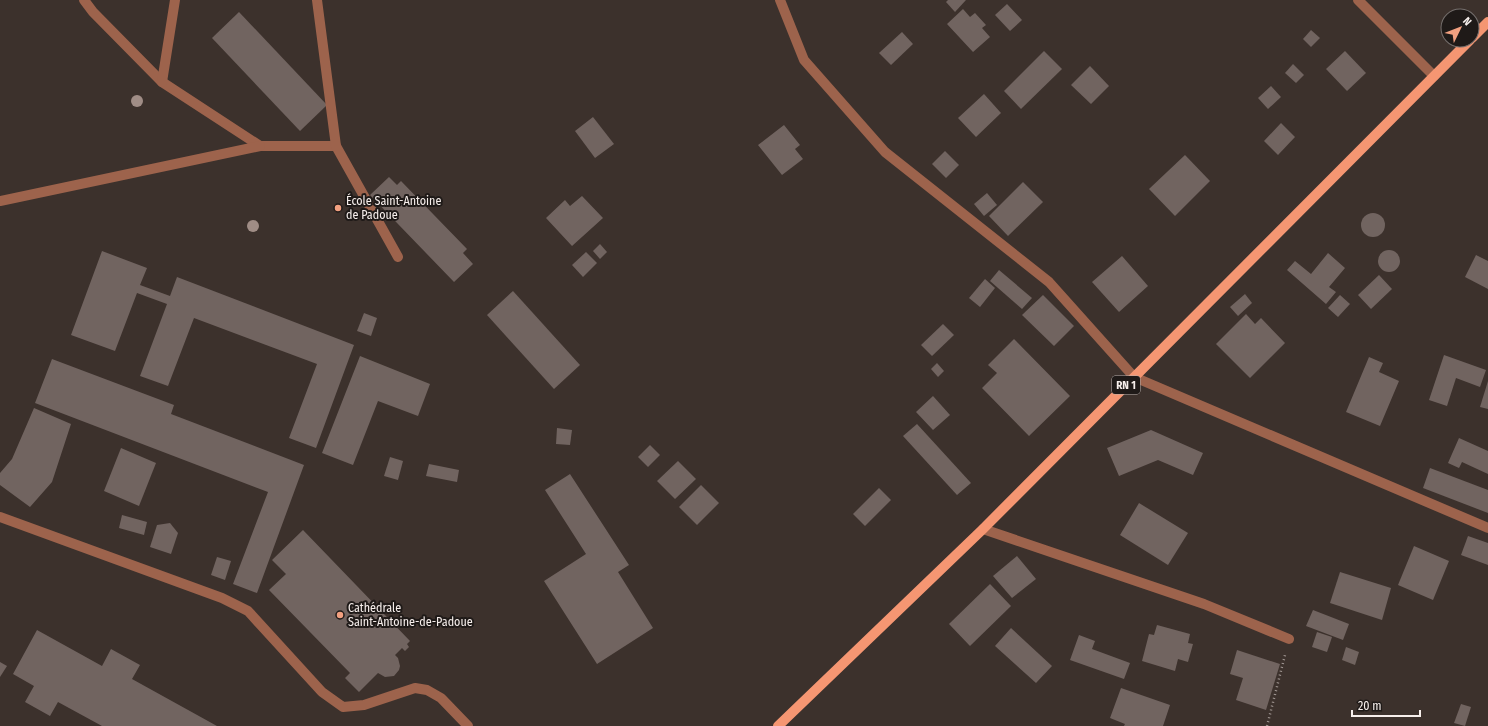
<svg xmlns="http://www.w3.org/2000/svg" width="1488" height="726" viewBox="0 0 1488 726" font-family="'Fira Sans Condensed',sans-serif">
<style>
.building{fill:#716460}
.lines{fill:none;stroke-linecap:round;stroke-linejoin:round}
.path{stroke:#a19793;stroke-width:2.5;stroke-dasharray:1 3;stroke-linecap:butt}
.minor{stroke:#9d634c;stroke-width:10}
.major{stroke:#f59672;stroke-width:10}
.tree{fill:#a08d86}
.poi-dot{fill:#f2a080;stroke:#1f1a18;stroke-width:1.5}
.labels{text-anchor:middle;stroke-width:4;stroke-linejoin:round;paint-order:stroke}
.shield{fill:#1f1a18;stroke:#b6afac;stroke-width:1}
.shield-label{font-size:11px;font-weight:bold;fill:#f7efec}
.poi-label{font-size:12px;fill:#f7efec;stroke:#1f1a18;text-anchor:start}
</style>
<rect width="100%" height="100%" fill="#3c312c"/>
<g class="building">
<polygon points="948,0 966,0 955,12 946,2"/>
<polygon points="1007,4 1022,20 1010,31 995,15"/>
<polygon points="963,9 970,17 975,13 986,25 982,28 990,37 973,52 947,24"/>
<polygon points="239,12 327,105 300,131 212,38"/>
<polygon points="1311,30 1320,38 1311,47 1303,39"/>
<polygon points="902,32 913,44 891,65 879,53"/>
<polygon points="1044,51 1062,69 1021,109 1004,91"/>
<polygon points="1345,51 1366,73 1347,91 1326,69"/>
<polygon points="1293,64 1304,75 1296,83 1285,73"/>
<polygon points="1090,66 1109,86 1091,104 1071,85"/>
<polygon points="1271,86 1281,97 1268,109 1258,98"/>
<polygon points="984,94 1001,113 976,137 958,118"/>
<polygon points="593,117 614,144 595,158 575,131"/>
<polygon points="1281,123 1295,137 1278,155 1264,141"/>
<polygon points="784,125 800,145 795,149 803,159 782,175 758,145"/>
<polygon points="945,151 959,165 946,178 932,164"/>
<polygon points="1185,155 1210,181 1175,216 1149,189"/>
<polygon points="389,177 397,185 401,181 467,249 463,253 473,264 454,282 370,195"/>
<polygon points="1023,182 1043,202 1008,236 989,216"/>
<polygon points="987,193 997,205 984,216 974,204"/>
<polygon points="582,196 603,218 572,246 546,218 565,200 570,206"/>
<circle cx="1373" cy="225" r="12"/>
<polygon points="600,244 607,252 600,259 593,251"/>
<circle cx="1389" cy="261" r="11"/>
<polygon points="102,251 147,268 140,285 170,296 177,277 354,345 316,448 289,438 317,364 194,318 168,386 140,376 167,304 137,293 115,351 71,335"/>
<polygon points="586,252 597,263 583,277 572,265"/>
<polygon points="1328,253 1345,268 1329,287 1336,292 1326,304 1287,270 1295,261 1311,274"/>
<polygon points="1476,255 1488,261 1488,289 1465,277"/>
<polygon points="1122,256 1148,286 1119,312 1092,282"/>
<polygon points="999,270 1032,298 1022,309 990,281"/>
<polygon points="1379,275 1392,289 1371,309 1358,295"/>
<polygon points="985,279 995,288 980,307 969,298"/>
<polygon points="513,291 580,365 554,389 487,315"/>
<polygon points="1245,294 1252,303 1238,316 1230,307"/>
<polygon points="1043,295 1074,326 1054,346 1022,315"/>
<polygon points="1340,295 1350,304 1338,317 1328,308"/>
<polygon points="364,313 377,318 371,336 357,331"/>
<polygon points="1246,314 1255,324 1261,318 1285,343 1250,378 1216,344"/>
<polygon points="943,324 954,335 932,356 921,345"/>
<polygon points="1014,339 1070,396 1029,436 982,388 997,373 988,365"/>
<polygon points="1444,355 1486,370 1480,387 1456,378 1447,406 1429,400"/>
<polygon points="360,356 430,384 418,416 378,401 353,465 322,453"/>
<polygon points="1369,357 1383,363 1379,372 1399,381 1380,426 1346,412"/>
<polygon points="52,359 174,405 171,414 304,465 257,593 233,584 268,492 35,403"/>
<polygon points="937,363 944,371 938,377 931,369"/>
<polygon points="1488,381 1488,409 1480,407"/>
<polygon points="933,396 950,415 933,430 916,412"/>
<polygon points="34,408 71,424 52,482 30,507 0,485 0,473 12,459"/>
<polygon points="917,424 971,483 957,495 903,436"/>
<polygon points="557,428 572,430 570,445 556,444"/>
<polygon points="1151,430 1203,453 1193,475 1158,460 1119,476 1107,448"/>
<polygon points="1459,438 1488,451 1488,474 1462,462 1459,468 1448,463"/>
<polygon points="650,445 660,455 648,467 638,457"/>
<polygon points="121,448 156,463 139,506 104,491"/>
<polygon points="390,457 403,461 398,480 384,476"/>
<polygon points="678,461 696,479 675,499 657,481"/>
<polygon points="429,464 459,470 457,482 426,476"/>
<polygon points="1430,468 1488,490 1488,513 1423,488"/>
<polygon points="570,474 629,565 618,572 653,628 597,664 544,581 586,554 545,490"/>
<polygon points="701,485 719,503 697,525 679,507"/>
<polygon points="879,488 891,500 865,526 853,514"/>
<polygon points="1139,503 1188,533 1168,565 1120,535"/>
<polygon points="122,515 147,522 144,535 119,528"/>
<polygon points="170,523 178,533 171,554 150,547 157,525"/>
<polygon points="303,530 410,641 407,644 409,647 405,651 402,648 395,655 398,658 400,666 399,670 394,676 385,677 378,673 359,692 345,678 350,673 269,590 286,574 272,560"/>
<polygon points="1468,536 1488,543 1488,565 1461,555"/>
<polygon points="1414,546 1449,561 1433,600 1398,585"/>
<polygon points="1017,556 1036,579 1012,598 993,576"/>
<polygon points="217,557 231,561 225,580 211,575"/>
<polygon points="1340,572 1391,588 1382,620 1330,603"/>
<polygon points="990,584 1011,606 970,646 949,624"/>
<polygon points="1313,610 1349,624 1343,640 1306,626"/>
<polygon points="1157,625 1190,634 1188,643 1193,644 1188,662 1178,659 1175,671 1142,661 1149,634 1154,635"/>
<polygon points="1011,628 1052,666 1036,683 995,646"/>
<polygon points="37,630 102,666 111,649 140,665 132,679 217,726 102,726 58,702 50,716 25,702 34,686 13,674"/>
<polygon points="1317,632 1332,637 1327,652 1312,647"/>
<polygon points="1079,635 1095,641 1092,649 1130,663 1124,679 1070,660"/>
<polygon points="1346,647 1359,652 1355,665 1342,660"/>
<polygon points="1237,650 1280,664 1266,710 1236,700 1243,678 1230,674"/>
<polygon points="0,662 7,666 0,677"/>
<polygon points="1121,688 1170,705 1163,726 1124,726 1125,724 1110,718"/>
<polygon points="1461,704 1471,707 1465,726 1454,723"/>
</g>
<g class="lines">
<polyline class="path" points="1267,726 1285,655"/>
<g class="minor">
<polyline points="84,0 93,12 162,82 260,146 336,146"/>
<polyline points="317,0 336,146 398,257"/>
<polyline points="780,0 804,60 885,152 1049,282 1134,377 1488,528"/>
<polyline points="1358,0 1434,76"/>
<polyline points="162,82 175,0"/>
<polyline points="0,201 260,146"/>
<polyline points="0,517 222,598 248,611 322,692 343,707 364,705 415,688 427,690 441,698 468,726"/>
<polyline points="983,529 1204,604 1289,639"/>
</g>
<g class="major">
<polyline points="1472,38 1488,22"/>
<polyline points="778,726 983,529 1470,40"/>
</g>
</g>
<g class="tree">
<circle cx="137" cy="101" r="6"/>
<circle cx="253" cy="226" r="6"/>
</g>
<g class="poi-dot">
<circle cx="338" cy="208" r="4"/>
<circle cx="340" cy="615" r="4"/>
</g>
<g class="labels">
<rect class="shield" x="1112" y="376" width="28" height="18" rx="3"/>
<g class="shield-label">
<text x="1126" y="389">RN 1</text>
</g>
<g class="poi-label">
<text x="346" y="205">École Saint-Antoine<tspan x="346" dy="14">de Padoue</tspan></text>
<text x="348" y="612">Cathédrale<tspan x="348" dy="14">Saint-Antoine-de-Padoue</tspan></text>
</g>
</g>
<g transform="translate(1460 28) rotate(47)"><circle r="19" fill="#1f1a18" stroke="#756f6d"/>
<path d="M0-3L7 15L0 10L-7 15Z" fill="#f2a080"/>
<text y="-6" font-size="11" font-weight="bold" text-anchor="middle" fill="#f7efec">N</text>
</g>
<path d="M1352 710v6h68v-6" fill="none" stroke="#f7efec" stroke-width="2"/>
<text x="1358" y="710" font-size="12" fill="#f7efec" stroke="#1f1a18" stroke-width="3" paint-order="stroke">20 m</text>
</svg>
